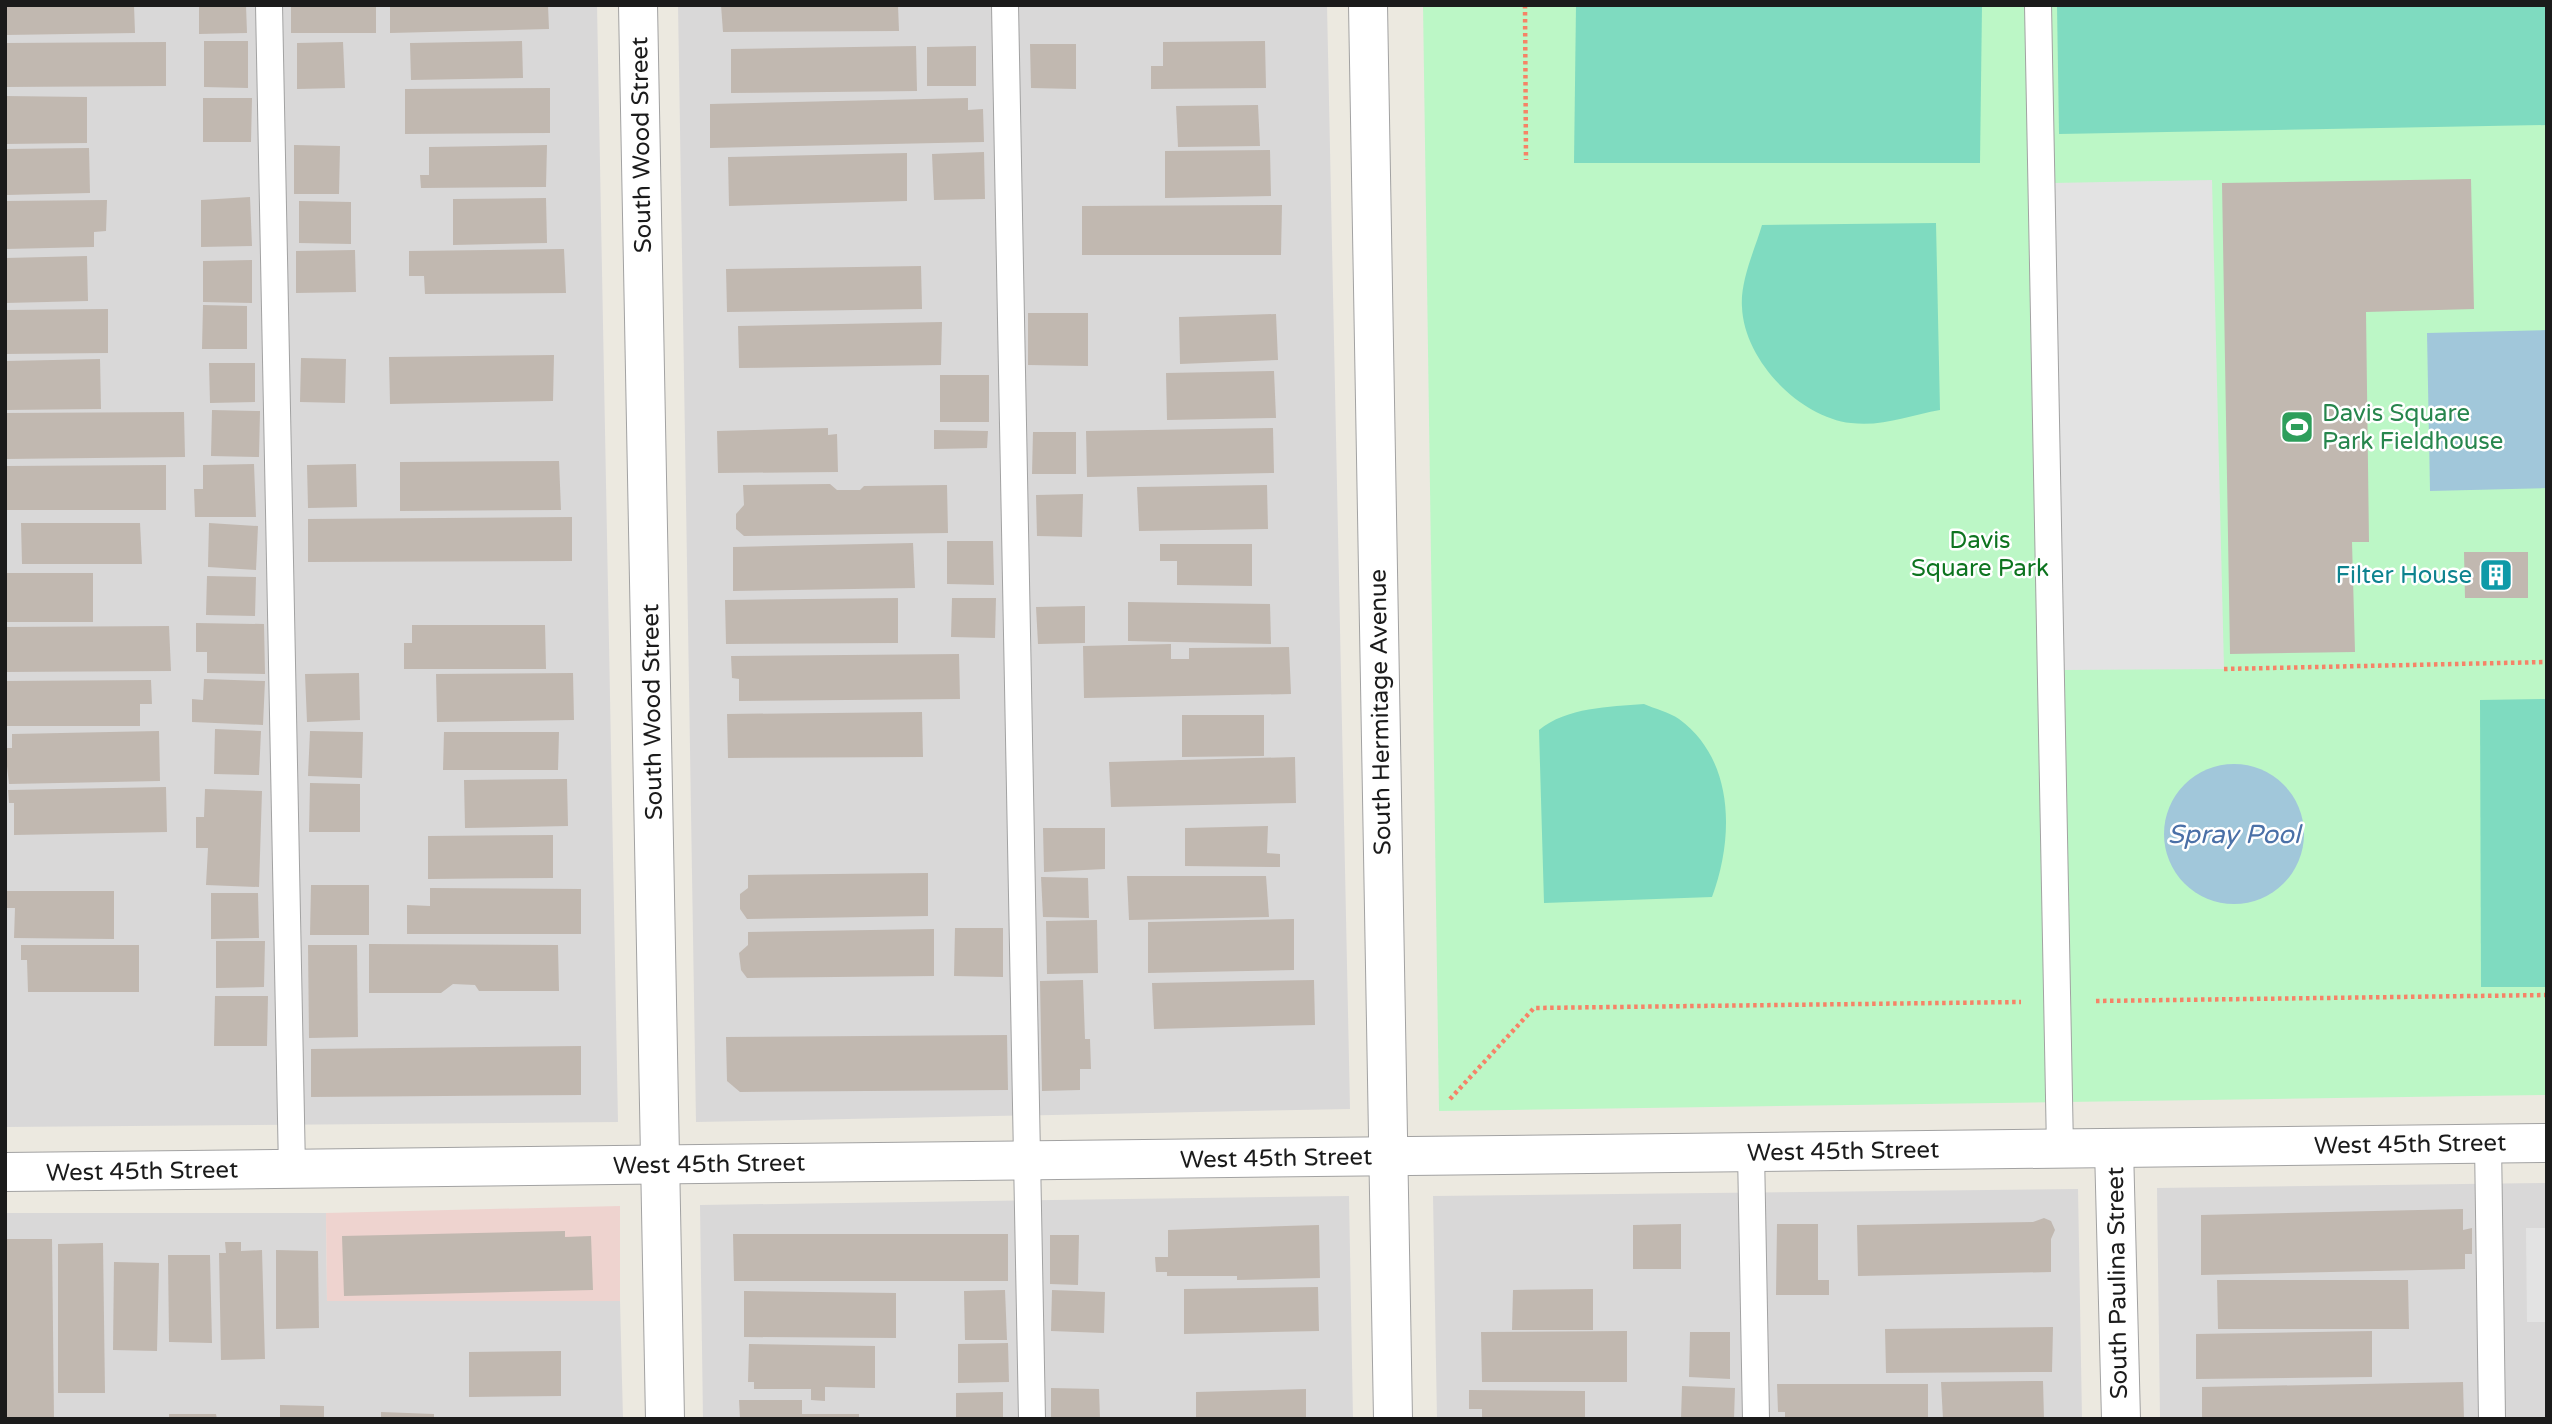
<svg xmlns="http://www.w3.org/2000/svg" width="2552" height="1424" viewBox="0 0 2552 1424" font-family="'Varela Round',sans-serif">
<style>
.residential{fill:#d9d8d8}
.commercial{fill:#eed3cf}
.park{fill:#bcf7c6}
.pitch{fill:#7fdbc0}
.parking{fill:#e3e3e3}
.water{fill:#a1c7da}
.building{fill:#c1b8b0}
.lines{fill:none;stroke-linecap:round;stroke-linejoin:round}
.lane-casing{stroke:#a2a2a2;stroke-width:28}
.street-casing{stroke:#a2a2a2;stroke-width:40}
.path{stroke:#f68367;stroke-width:4.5;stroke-dasharray:3.5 3.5;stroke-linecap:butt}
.lane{stroke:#fff;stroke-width:26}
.street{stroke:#fff;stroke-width:38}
.labels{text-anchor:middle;stroke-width:5;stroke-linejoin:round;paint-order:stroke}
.street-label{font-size:24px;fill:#1b1b1b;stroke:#fff}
.leisure-label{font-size:24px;fill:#27864d;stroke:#fff;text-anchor:start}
.park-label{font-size:24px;fill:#0d741f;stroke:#fff}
.culture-label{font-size:24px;fill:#0d838f;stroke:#fff;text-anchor:end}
.water-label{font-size:26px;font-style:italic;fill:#4a70a7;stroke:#fff}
</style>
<rect width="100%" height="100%" fill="#ece9e0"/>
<g class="residential">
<polygon points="5,5 597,5 618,1122 5,1127"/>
<polygon points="678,5 1327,5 1350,1109 696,1122"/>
<polygon points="2547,1183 2547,1419 2160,1419 2157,1188"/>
<polygon points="2078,1189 2082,1419 1437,1419 1433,1196"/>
<polygon points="1349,1196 1353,1419 703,1419 700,1205"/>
<polygon points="5,1213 326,1213 327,1301 620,1301 623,1419 5,1419"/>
</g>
<polygon class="commercial" points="620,1206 620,1301 327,1301 326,1213"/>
<polygon class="park" points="1423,5 2547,5 2547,1095 1439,1111"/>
<g class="pitch">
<polygon points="1576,5 1982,5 1980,163 1574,163"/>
<polygon points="2057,5 2547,5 2547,125 2059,134"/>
<path d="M1936,223l4,187c-29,5 -58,17 -89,13 -52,-6 -107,-63 -109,-116 -2,-26 13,-58 20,-82z"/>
<polygon points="2547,699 2547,987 2481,987 2480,700"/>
<path d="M1644,704c11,5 25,8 35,15 56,41 55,119 33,178l-168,6 -5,-173c28,-23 70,-23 105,-26z"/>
</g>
<g class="parking">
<polygon points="2212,180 2224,669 2064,670 2052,183"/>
<polygon points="2526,1228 2547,1228 2547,1322 2527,1322"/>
</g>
<g class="water">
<polygon points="2547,330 2547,488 2430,491 2427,333"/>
<circle cx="2234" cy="834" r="70"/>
</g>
<g class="building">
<polygon points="5,5 134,5 135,33 5,35"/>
<polygon points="199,5 246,5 247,33 199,34"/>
<rect x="291" y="5" width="85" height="28"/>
<polygon points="390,5 548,5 549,29 390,33"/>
<polygon points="721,5 898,5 899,31 723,32"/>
<polygon points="204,41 248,41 248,88 204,87"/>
<polygon points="522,41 523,78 411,80 410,43"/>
<polygon points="1265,41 1266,88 1151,89 1151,66 1163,66 1163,42"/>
<polygon points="166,42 166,86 5,87 5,43"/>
<polygon points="343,42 345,88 297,89 297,43"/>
<polygon points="1030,44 1076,44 1076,89 1031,88"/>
<polygon points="916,46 917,91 731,93 731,49"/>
<polygon points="976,46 976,86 927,86 927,47"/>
<polygon points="550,88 550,133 405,134 405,89"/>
<polygon points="5,96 87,97 87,143 5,144"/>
<polygon points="203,98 252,98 251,142 203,142"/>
<polygon points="968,98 968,110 983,109 984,142 710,148 710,104"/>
<polygon points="1258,105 1260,146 1178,147 1176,106"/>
<polygon points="294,145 340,146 339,194 294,194"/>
<polygon points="547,145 546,187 421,188 420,175 429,175 429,147"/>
<polygon points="89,148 90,193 6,195 5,149"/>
<polygon points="1270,150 1271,196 1165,198 1165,151"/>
<polygon points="984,152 985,199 934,200 932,154"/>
<polygon points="907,153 907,201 729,206 728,157"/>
<polygon points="2471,179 2474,309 2366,312 2369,542 2352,542 2355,652 2230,654 2222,183"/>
<polygon points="250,197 252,246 201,247 201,200"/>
<polygon points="546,198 547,243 453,245 453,199"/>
<polygon points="107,200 106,231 94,232 94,247 5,249 5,201"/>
<polygon points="299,201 351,202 351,244 299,243"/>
<polygon points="1282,205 1281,255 1082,255 1082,206"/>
<polygon points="564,249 566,293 425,294 424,276 409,276 409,251"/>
<polygon points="355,250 356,292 296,293 296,251"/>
<polygon points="87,256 88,301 5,303 5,258"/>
<polygon points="252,260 252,303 203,302 203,261"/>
<polygon points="921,266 922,309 727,312 726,269"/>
<polygon points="203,305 247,306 247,349 202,349"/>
<polygon points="108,309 108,353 5,354 5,310"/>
<polygon points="1028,313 1088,313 1088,366 1028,365"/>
<polygon points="1276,314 1278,360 1180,364 1179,317"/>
<polygon points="942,322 941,365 739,368 738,326"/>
<polygon points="554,355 553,401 390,404 389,357"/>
<polygon points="301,358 346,359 345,403 300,402"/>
<polygon points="100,359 101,409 6,410 6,361"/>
<polygon points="209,363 255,363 255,402 210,403"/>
<polygon points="1274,371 1276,418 1167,420 1166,373"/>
<rect x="940" y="375" width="49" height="47"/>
<polygon points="212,410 260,411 259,457 211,456"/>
<polygon points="184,412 185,457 5,459 5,413"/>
<polygon points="828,428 828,435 837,434 838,472 718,473 717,431"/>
<polygon points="1273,428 1274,473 1087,477 1086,431"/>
<polygon points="934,430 988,431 987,448 934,449"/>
<polygon points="1033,432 1076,432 1076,474 1032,474"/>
<polygon points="559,461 561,510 400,511 400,462"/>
<polygon points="254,464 256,517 195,517 194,489 203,489 203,465"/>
<polygon points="356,464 357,507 308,508 307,465"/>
<polygon points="166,465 166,510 5,510 5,466"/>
<polygon points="830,484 837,490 860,490 864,486 947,485 948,533 744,536 736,529 736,514 744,505 743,485"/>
<polygon points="1267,485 1268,529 1139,531 1137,487"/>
<polygon points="1083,494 1082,537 1037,536 1036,495"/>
<polygon points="572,517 572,561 308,562 308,519"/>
<polygon points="21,523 140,523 142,564 22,564"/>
<polygon points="209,523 258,526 256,570 208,567"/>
<polygon points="947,541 993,541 994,585 947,584"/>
<polygon points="913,543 915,588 733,591 733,547"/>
<polygon points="1160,544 1252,544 1252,586 1177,585 1177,561 1160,561"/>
<polygon points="2464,552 2528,552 2528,598 2465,598"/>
<rect x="5" y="573" width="88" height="49"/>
<polygon points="207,576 256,577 255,616 206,615"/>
<polygon points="898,598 898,643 726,644 725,600"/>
<polygon points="952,598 996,598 995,638 951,637"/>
<polygon points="1128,602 1270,604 1271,644 1128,641"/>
<polygon points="1085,606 1085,643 1038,644 1036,607"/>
<polygon points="196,623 264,624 265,674 207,673 207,652 196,652"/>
<polygon points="412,625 545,625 546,669 404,669 404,643 412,643"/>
<polygon points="169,626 171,671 5,672 5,627"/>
<polygon points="1171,644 1171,659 1189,659 1189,648 1289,647 1291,694 1084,698 1083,646"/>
<polygon points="959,654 960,699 739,701 739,679 732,678 731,656"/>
<polygon points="359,673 360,720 307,722 305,674"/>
<polygon points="573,673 574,720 437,722 436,674"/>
<polygon points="204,679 265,681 263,725 192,722 192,699 203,700"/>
<polygon points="151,680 152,704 140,704 140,726 5,726 5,681"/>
<polygon points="922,712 923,757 728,758 727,714"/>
<polygon points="1182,715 1264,715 1264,756 1182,757"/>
<polygon points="215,729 261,731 259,775 214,774"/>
<polygon points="159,731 160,781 9,784 5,748 12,748 12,734"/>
<polygon points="310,731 363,732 362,778 308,776"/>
<polygon points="444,732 559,732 558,770 443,770"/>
<polygon points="1295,757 1296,803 1111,807 1109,762"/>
<polygon points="567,779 568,826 465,828 464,780"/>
<polygon points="310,783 360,784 360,832 309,832"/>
<polygon points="166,787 167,832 14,835 14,803 9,803 8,790"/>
<polygon points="205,789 262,791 259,887 206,885 208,848 196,848 196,817 204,817"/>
<polygon points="1268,826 1267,853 1280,854 1280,867 1185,866 1185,828"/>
<polygon points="1043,828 1105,828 1105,869 1044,872"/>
<polygon points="553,835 553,878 428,879 428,836"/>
<polygon points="928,873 928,916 747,919 740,909 740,894 748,888 748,875"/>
<polygon points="1127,876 1266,876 1269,917 1129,920"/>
<polygon points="1041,877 1088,878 1089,918 1043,917"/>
<polygon points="311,885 369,885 369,935 310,935"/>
<polygon points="430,888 581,889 581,934 407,934 407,905 430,906"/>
<polygon points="5,891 114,891 114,939 14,938 15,908 5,908"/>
<polygon points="211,893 258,893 259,938 211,939"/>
<polygon points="1294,919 1294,970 1148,973 1148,922"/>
<polygon points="1097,920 1098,973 1047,974 1046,921"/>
<polygon points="955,928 1003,928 1003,977 954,976"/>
<polygon points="934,929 934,976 747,978 741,970 739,953 748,945 748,932"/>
<polygon points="216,941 265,941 264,987 216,988"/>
<polygon points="369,944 558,945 559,991 479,991 475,985 453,984 441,993 369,993"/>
<polygon points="21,945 139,945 139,992 28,992 27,960 21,960"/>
<polygon points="308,945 357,945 358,1037 309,1038"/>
<polygon points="1083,980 1085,1039 1090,1039 1091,1069 1080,1069 1080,1090 1042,1091 1040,981"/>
<polygon points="1314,980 1315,1025 1154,1029 1152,983"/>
<polygon points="215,996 268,996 267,1046 214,1046"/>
<polygon points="1007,1035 1008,1090 740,1092 727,1081 726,1037"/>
<polygon points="581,1046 581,1095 311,1097 311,1049"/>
<polygon points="2463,1209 2463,1230 2472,1228 2472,1254 2465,1254 2465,1269 2201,1275 2201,1215"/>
<polygon points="2044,1218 2051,1221 2055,1230 2051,1239 2051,1272 1858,1276 1857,1225 2033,1222"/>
<polygon points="1681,1224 1681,1269 1633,1269 1633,1225"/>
<polygon points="1777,1224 1818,1224 1818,1280 1829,1280 1829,1295 1776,1295"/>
<polygon points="1319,1225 1320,1278 1237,1280 1237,1276 1167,1276 1167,1272 1156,1272 1155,1257 1168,1257 1168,1230"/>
<polygon points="565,1231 565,1237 591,1236 593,1290 344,1296 342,1236"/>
<polygon points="733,1234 1008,1234 1008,1281 734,1281"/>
<polygon points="1050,1235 1079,1235 1078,1285 1050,1284"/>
<polygon points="5,1239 52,1239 54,1419 5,1419"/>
<polygon points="225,1242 241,1242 241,1251 262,1250 265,1359 221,1360 219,1253 226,1253"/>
<polygon points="103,1243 105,1393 58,1393 58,1244"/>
<polygon points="276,1250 318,1251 319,1328 276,1329"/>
<polygon points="168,1255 210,1255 212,1343 169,1342"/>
<polygon points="114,1262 159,1263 157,1351 113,1350"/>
<polygon points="2217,1280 2408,1280 2409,1329 2218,1329"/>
<polygon points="1318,1287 1319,1331 1184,1334 1184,1289"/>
<polygon points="1593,1289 1593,1330 1512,1330 1513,1290"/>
<polygon points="1005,1290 1007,1340 965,1340 964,1291"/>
<polygon points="1052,1290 1105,1292 1104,1333 1051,1331"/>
<polygon points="744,1291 896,1293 896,1338 744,1337"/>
<polygon points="2053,1327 2052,1372 1886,1373 1885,1329"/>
<polygon points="1627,1331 1627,1382 1482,1382 1481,1332"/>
<polygon points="2372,1331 2372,1377 2196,1379 2196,1334"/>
<polygon points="1690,1332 1730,1332 1730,1379 1689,1377"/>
<polygon points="1008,1343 1009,1382 958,1383 958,1344"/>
<polygon points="749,1344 875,1346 875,1388 825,1387 825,1401 811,1400 811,1389 754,1389 754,1382 748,1382"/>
<polygon points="561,1351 561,1396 469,1397 469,1352"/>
<polygon points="2043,1381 2044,1419 1943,1419 1941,1382"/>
<polygon points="2463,1382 2464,1419 2202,1419 2202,1387"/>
<polygon points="1777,1384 1928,1384 1928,1419 1785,1419 1785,1412 1778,1412"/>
<polygon points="1682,1386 1735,1388 1734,1419 1681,1419"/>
<polygon points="1051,1388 1099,1389 1100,1419 1051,1419"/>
<polygon points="1306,1389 1306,1419 1196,1419 1196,1392"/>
<polygon points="1469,1390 1585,1391 1585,1418 1482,1419 1482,1409 1469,1409"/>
<polygon points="1003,1392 1003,1419 956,1419 956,1393"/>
<polygon points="739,1400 802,1400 802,1414 859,1414 859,1419 740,1419"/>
<polygon points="280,1405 324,1406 324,1419 280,1419"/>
<polygon points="381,1412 434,1414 434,1419 381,1419"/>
<polygon points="169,1414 216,1414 217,1419 169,1419"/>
</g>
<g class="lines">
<defs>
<g id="lane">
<polyline points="269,5 292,1169"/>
<polyline points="1005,5 1032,1419"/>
<polyline points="2038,5 2060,1149"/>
<polyline points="2488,1143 2492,1419"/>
<polyline points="1751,1152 1756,1419"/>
</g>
<g id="street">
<polyline points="638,5 665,1419"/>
<polyline points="1368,5 1393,1419"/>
<polyline points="2114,1148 2121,1419"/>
<polyline points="5,1172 2547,1143"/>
</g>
</defs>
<use href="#lane" class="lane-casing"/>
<use href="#street" class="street-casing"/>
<g class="path">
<polyline points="1525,5 1526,160"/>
<polyline points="2224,669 2547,662"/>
<polyline points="2096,1001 2547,995"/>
<polyline points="1450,1099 1534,1008 2021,1002"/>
</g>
<use href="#lane" class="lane"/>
<use href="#street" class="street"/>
</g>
<defs>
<symbol id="stadium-square" viewBox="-11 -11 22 22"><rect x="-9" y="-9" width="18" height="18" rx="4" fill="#2e9e5b" stroke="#fff"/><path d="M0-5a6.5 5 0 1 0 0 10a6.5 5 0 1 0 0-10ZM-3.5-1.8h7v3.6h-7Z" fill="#fff"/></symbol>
<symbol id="building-square" viewBox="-11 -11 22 22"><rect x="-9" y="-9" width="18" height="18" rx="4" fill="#0f9aa8" stroke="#fff"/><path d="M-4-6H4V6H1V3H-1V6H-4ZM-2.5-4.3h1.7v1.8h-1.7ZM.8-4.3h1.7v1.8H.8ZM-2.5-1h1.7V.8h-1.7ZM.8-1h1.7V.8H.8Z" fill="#fff"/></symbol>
</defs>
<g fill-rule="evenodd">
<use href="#stadium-square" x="2278" y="408" width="38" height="38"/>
<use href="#building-square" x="2477" y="556" width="38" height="38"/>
</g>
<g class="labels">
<g class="street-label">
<text transform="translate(641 145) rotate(-91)" y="8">South Wood Street</text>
<text transform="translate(652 712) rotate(-91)" y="8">South Wood Street</text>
<text transform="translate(1380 712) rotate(-91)" y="8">South Hermitage Avenue</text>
<text transform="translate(2410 1144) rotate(-1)" y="8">West 45th Street</text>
<text transform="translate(1843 1151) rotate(-1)" y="8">West 45th Street</text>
<text transform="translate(1276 1158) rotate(-1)" y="8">West 45th Street</text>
<text transform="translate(709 1164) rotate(-1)" y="8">West 45th Street</text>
<text transform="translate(142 1171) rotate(-1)" y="8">West 45th Street</text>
<text transform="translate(2117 1283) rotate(-91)" y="8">South Paulina Street</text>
</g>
<g class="leisure-label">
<text x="2322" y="421">Davis Square<tspan x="2322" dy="28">Park Fieldhouse</tspan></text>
</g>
<g class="park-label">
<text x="1980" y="548">Davis<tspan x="1980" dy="28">Square Park</tspan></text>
</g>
<g class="culture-label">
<text x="2472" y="583">Filter House</text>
</g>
<g class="water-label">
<text x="2234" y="843">Spray Pool</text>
</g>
</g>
<rect width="2552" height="1424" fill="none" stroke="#1b1b1b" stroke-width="14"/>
</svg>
